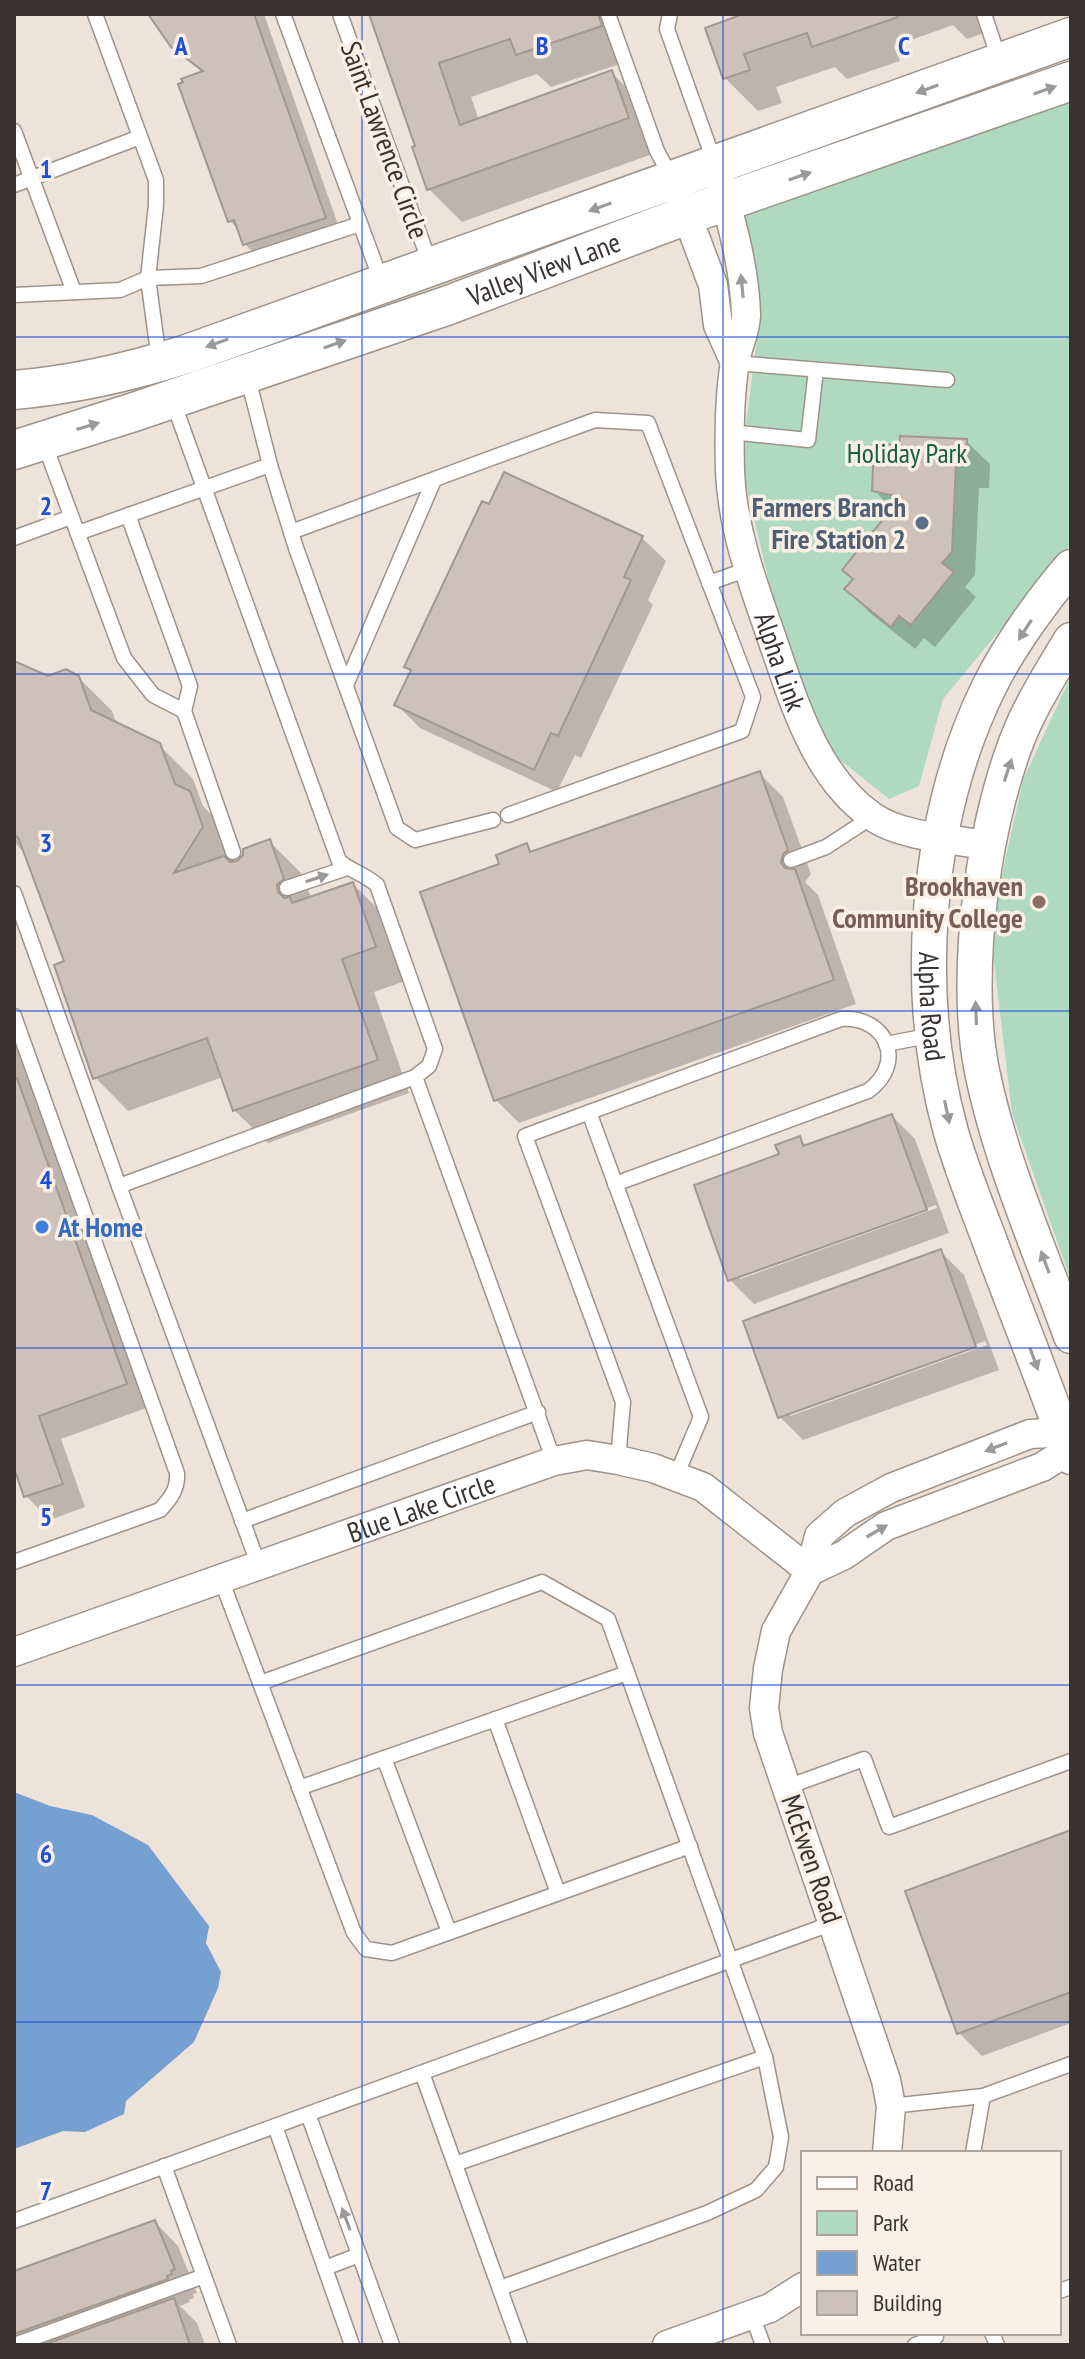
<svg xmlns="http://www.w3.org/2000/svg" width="1085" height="2359" viewBox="0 0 1085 2359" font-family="'PT Sans Narrow',sans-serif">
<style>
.green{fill:#afdabf}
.water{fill:#769fd2}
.shadow{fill:#0003;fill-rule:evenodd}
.building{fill:#cec1ba;stroke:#a49790;stroke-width:2}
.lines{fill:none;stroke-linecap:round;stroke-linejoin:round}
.service-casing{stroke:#9d938a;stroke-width:17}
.minor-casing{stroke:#9d938a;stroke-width:31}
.tertiary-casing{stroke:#9d938a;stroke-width:37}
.secondary-casing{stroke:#9d938a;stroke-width:41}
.service{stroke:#fff;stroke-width:14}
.minor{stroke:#fff;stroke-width:28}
.tertiary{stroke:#fff;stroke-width:34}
.secondary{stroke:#fff;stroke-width:38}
.oneway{fill:#9c9998}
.grid{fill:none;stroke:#1d4ed8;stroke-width:2;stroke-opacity:0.55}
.service-dot{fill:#5c6f8a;stroke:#fbf0e6;stroke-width:3}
.education-dot{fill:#8d6e63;stroke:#fbf0e6;stroke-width:3}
.shop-dot{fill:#3f7fe0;stroke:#fbf0e6;stroke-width:3}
.labels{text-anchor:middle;stroke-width:7;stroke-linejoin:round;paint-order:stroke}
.street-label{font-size:28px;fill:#383330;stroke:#fbf0e6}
.park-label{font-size:28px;fill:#16613c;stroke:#fbf0e6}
.service-label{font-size:28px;font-weight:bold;fill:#4e5e75;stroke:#fbf0e6;text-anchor:end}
.education-label{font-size:28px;font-weight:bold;fill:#785e54;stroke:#fbf0e6;text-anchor:end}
.shop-label{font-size:28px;font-weight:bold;fill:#366cbe;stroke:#fbf0e6;text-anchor:start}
.grid-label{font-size:26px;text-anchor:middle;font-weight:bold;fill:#1d4ed8;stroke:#fbf0e6;stroke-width:7;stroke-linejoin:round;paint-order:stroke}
</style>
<rect width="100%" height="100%" fill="#ede3d9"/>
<g class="green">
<polygon points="1071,100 1071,544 943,699 919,786 889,799 830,752 777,616 741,463 760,315 741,215"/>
<polygon points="1071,676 1071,1281 1012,1113 990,929 1023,780"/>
</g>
<polygon class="water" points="14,1792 50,1806 92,1815 148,1845 209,1926 206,1943 221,1972 218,1988 194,2042 126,2101 124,2114 85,2132 63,2131 14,2149"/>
<g class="shadow">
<polygon points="157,14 264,14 342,236 263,262 245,244 241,232 230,221 203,73 173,46"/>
<polygon points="376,14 614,14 626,62 551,87 537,74 471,97 479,120 612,73 645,106 661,151 462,222 429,189"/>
<polygon points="738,14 981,14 987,32 967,39 953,25 894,46 900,61 847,79 835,67 776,87 782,103 758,111 725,78"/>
<polygon points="966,441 990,464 989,488 979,488 975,575 965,587 976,597 935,647 924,638 915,649 870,613 847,589 893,510 874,490 901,447"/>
<polygon points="505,474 642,538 666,561 648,600 653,605 581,758 575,755 557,792 420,728 397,705 412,672 407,666"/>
<polygon points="14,663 48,678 78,677 112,711 117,724 159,745 193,779 203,806 223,827 236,865 270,842 303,875 311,898 353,884 386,917 408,980 374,992 409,1093 268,1143 234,1110 223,1077 128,1111 95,1077 66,962 26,855 14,842"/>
<polygon points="759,773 783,797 811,874 805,882 818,895 856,1004 519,1123 496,1100 502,865 527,846 534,853"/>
<polygon points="14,1032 149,1407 61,1439 85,1507 50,1520 26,1496 14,1463"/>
<path d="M892,1116l23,23 34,94 -195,71 -24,-24 70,-141 7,7zM936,1205l1,3 -197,71v-4z"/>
<path d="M941,1252l23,23 35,95 -196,70 -23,-23zM985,1341l2,4 -197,71v-4z"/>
<polygon points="1071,1832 1071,2023 982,2056 958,2032"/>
<polygon points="155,2222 178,2246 197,2293 193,2294 194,2298 189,2300 190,2302 180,2306 197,2323 205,2345 14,2345 14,2273"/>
</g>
<g class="building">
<polygon points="148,14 254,14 326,218 243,245 234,220 228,222 178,84 183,82 181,79 203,71 171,47"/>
<polygon points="369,14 598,14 602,26 516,55 510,39 439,63 460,125 612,70 629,118 427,190 412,147 415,146"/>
<polygon points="743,14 898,14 898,17 812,47 807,33 744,54 750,70 723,79 705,28"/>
<polygon points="900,436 967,439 966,465 956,465 952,552 942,563 954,572 911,625 899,616 891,627 844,589 853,579 842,570 901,497 872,491 874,444 899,445"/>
<polygon points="504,472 643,536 624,577 631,580 558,736 551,733 534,770 394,705 411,670 404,667 482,501 489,504"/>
<polygon points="14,661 48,676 66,669 79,676 91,710 160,743 175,784 190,791 203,827 174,873 224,856 230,862 237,861 243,855 243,849 270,839 284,879 277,885 278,892 284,898 290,897 292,903 353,882 376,947 342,959 378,1060 233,1111 207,1038 93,1079 54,965 64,961 18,837 14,836"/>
<polygon points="760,771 788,850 783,854 781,863 785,868 795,869 834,980 494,1101 420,892 499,864 496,855 527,843 530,852"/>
<polygon points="14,1078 17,1078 127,1384 39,1416 63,1484 24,1497 14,1468"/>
<polygon points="892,1114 927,1210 728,1281 694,1185 779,1154 775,1145 800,1136 803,1146"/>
<polygon points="941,1249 976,1347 778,1418 743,1321"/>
<polygon points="1071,1830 1071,1992 957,2034 905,1891"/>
<polygon points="155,2220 175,2269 171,2271 172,2274 167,2276 168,2279 14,2334 14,2271"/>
<polygon points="174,2298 190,2345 43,2345"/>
</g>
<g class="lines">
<defs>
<g id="service">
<polyline points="95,14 156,180 156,205 148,278 201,276 360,224"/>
<polyline points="283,14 382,283"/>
<polyline points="340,14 431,266"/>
<polyline points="608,14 657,151 671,177"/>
<polyline points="670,14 667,29 714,161"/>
<polyline points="984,14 1000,62"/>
<polyline points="14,131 74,292"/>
<polyline points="14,185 140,137"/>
<polyline points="14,295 120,290 148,278 159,360"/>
<polyline points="735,363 947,380"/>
<polyline points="247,374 270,465 296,548 397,828 415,840 493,820"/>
<path d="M172,399l167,462c13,11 26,13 38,24l58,164 -6,17 -14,11 -296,109 140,380"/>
<polyline points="730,432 808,440 816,370"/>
<polyline points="43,440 124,658 153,695 184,711 233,852"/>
<polyline points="128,515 190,686 184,711"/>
<polyline points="291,532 595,420 648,423 753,697 742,731 508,815"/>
<polyline points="78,533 270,465"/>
<polyline points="14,538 71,517"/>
<polyline points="709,583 748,569"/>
<polyline points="346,685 434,480"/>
<polyline points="791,860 826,847 872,817"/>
<polyline points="287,888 347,868"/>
<polyline points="14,893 119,1186"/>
<path d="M14,1016l163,457c1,16 -6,25 -17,37l-146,52"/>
<polyline points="886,1044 933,1035"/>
<polyline points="415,1077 554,1461"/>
<polyline points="589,1112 701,1417 676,1476"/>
<path d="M615,1184l253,-93c38,-27 20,-75 -27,-72l-316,117 98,266 -5,58"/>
<polyline points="242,1521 538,1412"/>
<polyline points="221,1579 354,1933 366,1949 392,1953 690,1846"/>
<polyline points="260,1683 542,1582 608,1619 765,2057 781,2137 776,2167 756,2190 707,2213 500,2288"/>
<polyline points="495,1719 558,1893"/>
<polyline points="384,1758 449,1932"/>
<polyline points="787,1787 864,1759 889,1827 1071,1761"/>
<polyline points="299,1788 627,1673"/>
<polyline points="422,2073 520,2345"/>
<polyline points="891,2106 983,2096 1071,2064"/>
<polyline points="308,2114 392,2345"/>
<polyline points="275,2126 352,2345"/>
<polyline points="973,2153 983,2096"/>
<polyline points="455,2164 765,2057"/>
<polyline points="164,2166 229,2345"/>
<polyline points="14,2221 833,1923"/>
<polyline points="325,2268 359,2255"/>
<polyline points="1059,2291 1071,2287"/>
<polyline points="752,2315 763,2345"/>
<polyline points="992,2333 997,2345"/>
<polyline points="14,2345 204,2276"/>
<polyline points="915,2345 936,2337"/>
</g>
<g id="minor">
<path id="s1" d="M721,185c12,42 24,87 25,130 0,16 -9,32 -11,47 -6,36 -6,74 -5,109 2,54 21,108 39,159 23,65 44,146 104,187 29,20 82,22 117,29"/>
<polyline points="680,197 713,285 718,325 735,363"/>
<polyline points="810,1571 844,1555 886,1526 1042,1467 1071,1449"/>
<path id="s2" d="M14,1652l540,-191 33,-6 31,5 35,8 50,19 107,84"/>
<polyline points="887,2153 891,2106 886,2080 768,1733 764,1708 768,1669 776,1631 810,1571 819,1536 845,1513 891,1488 1030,1434 1071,1432"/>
<polyline points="667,2345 770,2308 803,2287"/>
</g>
<g id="tertiary">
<path id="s3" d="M1071,567c-28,32 -63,81 -82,120 -64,130 -77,306 -38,445 11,39 27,77 41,115 26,70 54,139 79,210"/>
<path d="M1071,640c-16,26 -32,52 -45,79 -42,90 -64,254 -44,352 18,89 58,179 89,265"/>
</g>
<g id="secondary">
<path d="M14,390c59,-5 116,-18 173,-36l884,-317"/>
<path id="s4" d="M14,450l120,-38 312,-106 241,-91 384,-134"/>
</g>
</defs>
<use href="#service" class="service-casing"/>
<use href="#minor" class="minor-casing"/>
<use href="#tertiary" class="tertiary-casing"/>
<use href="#secondary" class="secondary-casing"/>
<use href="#service" class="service"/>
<use href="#minor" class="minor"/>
<use href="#tertiary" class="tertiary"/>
<use href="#secondary" class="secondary"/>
</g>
<defs><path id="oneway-solid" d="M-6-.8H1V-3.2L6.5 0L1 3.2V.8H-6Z" transform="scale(2)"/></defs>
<g class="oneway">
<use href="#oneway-solid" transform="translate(927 89) rotate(160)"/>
<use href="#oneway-solid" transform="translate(1045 90) rotate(-19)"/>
<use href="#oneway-solid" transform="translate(800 176) rotate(-19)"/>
<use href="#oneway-solid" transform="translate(600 207) rotate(160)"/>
<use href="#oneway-solid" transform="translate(742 286) rotate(-96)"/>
<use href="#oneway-solid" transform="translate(217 343) rotate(160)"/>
<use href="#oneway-solid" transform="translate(335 344) rotate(-19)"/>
<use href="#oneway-solid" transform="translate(88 426) rotate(-17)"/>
<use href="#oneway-solid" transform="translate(1025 630) rotate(123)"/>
<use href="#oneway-solid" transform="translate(1008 770) rotate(-72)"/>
<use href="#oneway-solid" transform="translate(317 878) rotate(-18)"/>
<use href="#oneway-solid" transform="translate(976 1013) rotate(-92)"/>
<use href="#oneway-solid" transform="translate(947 1112) rotate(78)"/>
<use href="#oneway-solid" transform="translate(1045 1262) rotate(-110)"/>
<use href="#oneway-solid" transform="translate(1034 1359) rotate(70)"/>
<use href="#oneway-solid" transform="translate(996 1447) rotate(159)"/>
<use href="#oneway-solid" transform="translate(877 1531) rotate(-30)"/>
<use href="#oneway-solid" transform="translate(346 2219) rotate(-110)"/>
</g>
<path class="grid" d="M362,14v2331M723,14v2331M14,337h1057M14,674h1057M14,1011h1057M14,1348h1057M14,1685h1057M14,2022h1057"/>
<circle class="service-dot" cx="922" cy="523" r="8"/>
<circle class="education-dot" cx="1039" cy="902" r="8"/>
<circle class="shop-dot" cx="42" cy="1227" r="8"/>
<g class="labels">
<g class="street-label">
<text transform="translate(385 140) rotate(70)" y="10">Saint Lawrence Circle</text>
<text dy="10" stroke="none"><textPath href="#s4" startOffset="560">Valley View Lane</textPath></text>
<text dy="10" stroke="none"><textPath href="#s1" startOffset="488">Alpha Link</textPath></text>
<text dy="10" stroke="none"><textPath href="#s3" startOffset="474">Alpha Road</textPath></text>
<text dy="10" stroke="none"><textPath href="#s2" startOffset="432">Blue Lake Circle</textPath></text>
<text transform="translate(812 1859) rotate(71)" y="10">McEwen Road</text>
</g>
<g class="park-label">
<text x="907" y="463">Holiday Park</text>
</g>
<g class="service-label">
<text x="906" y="517">Farmers Branch<tspan x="906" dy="32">Fire Station 2</tspan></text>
</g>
<g class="education-label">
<text x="1023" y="896">Brookhaven<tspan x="1023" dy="32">Community College</tspan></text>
</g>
<g class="shop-label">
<text x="58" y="1237">At Home</text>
</g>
</g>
<g class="grid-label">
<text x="181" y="55">A</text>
<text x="542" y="55">B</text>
<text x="904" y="55">C</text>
<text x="46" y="178">1</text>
<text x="46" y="515">2</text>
<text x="46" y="852">3</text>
<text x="46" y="1189">4</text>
<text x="46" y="1526">5</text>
<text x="46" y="1863">6</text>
<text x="46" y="2200">7</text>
</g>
<rect width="1085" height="2359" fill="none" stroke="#383330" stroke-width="32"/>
<rect x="801" y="2151" width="260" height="184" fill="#fbf0e6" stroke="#ada49d" stroke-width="2"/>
<rect x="817" y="2177" width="40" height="12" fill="#ffffff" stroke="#ada49d" stroke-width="2"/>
<text x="873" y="2191" font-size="24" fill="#383330">Road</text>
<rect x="817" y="2211" width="40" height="24" fill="#afdabf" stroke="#ada49d" stroke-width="2"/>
<text x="873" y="2231" font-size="24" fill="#383330">Park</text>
<rect x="817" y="2251" width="40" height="24" fill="#769fd2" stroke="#ada49d" stroke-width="2"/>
<text x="873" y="2271" font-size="24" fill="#383330">Water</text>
<rect x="817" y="2291" width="40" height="24" fill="#cec1ba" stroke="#ada49d" stroke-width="2"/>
<text x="873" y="2311" font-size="24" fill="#383330">Building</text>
</svg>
